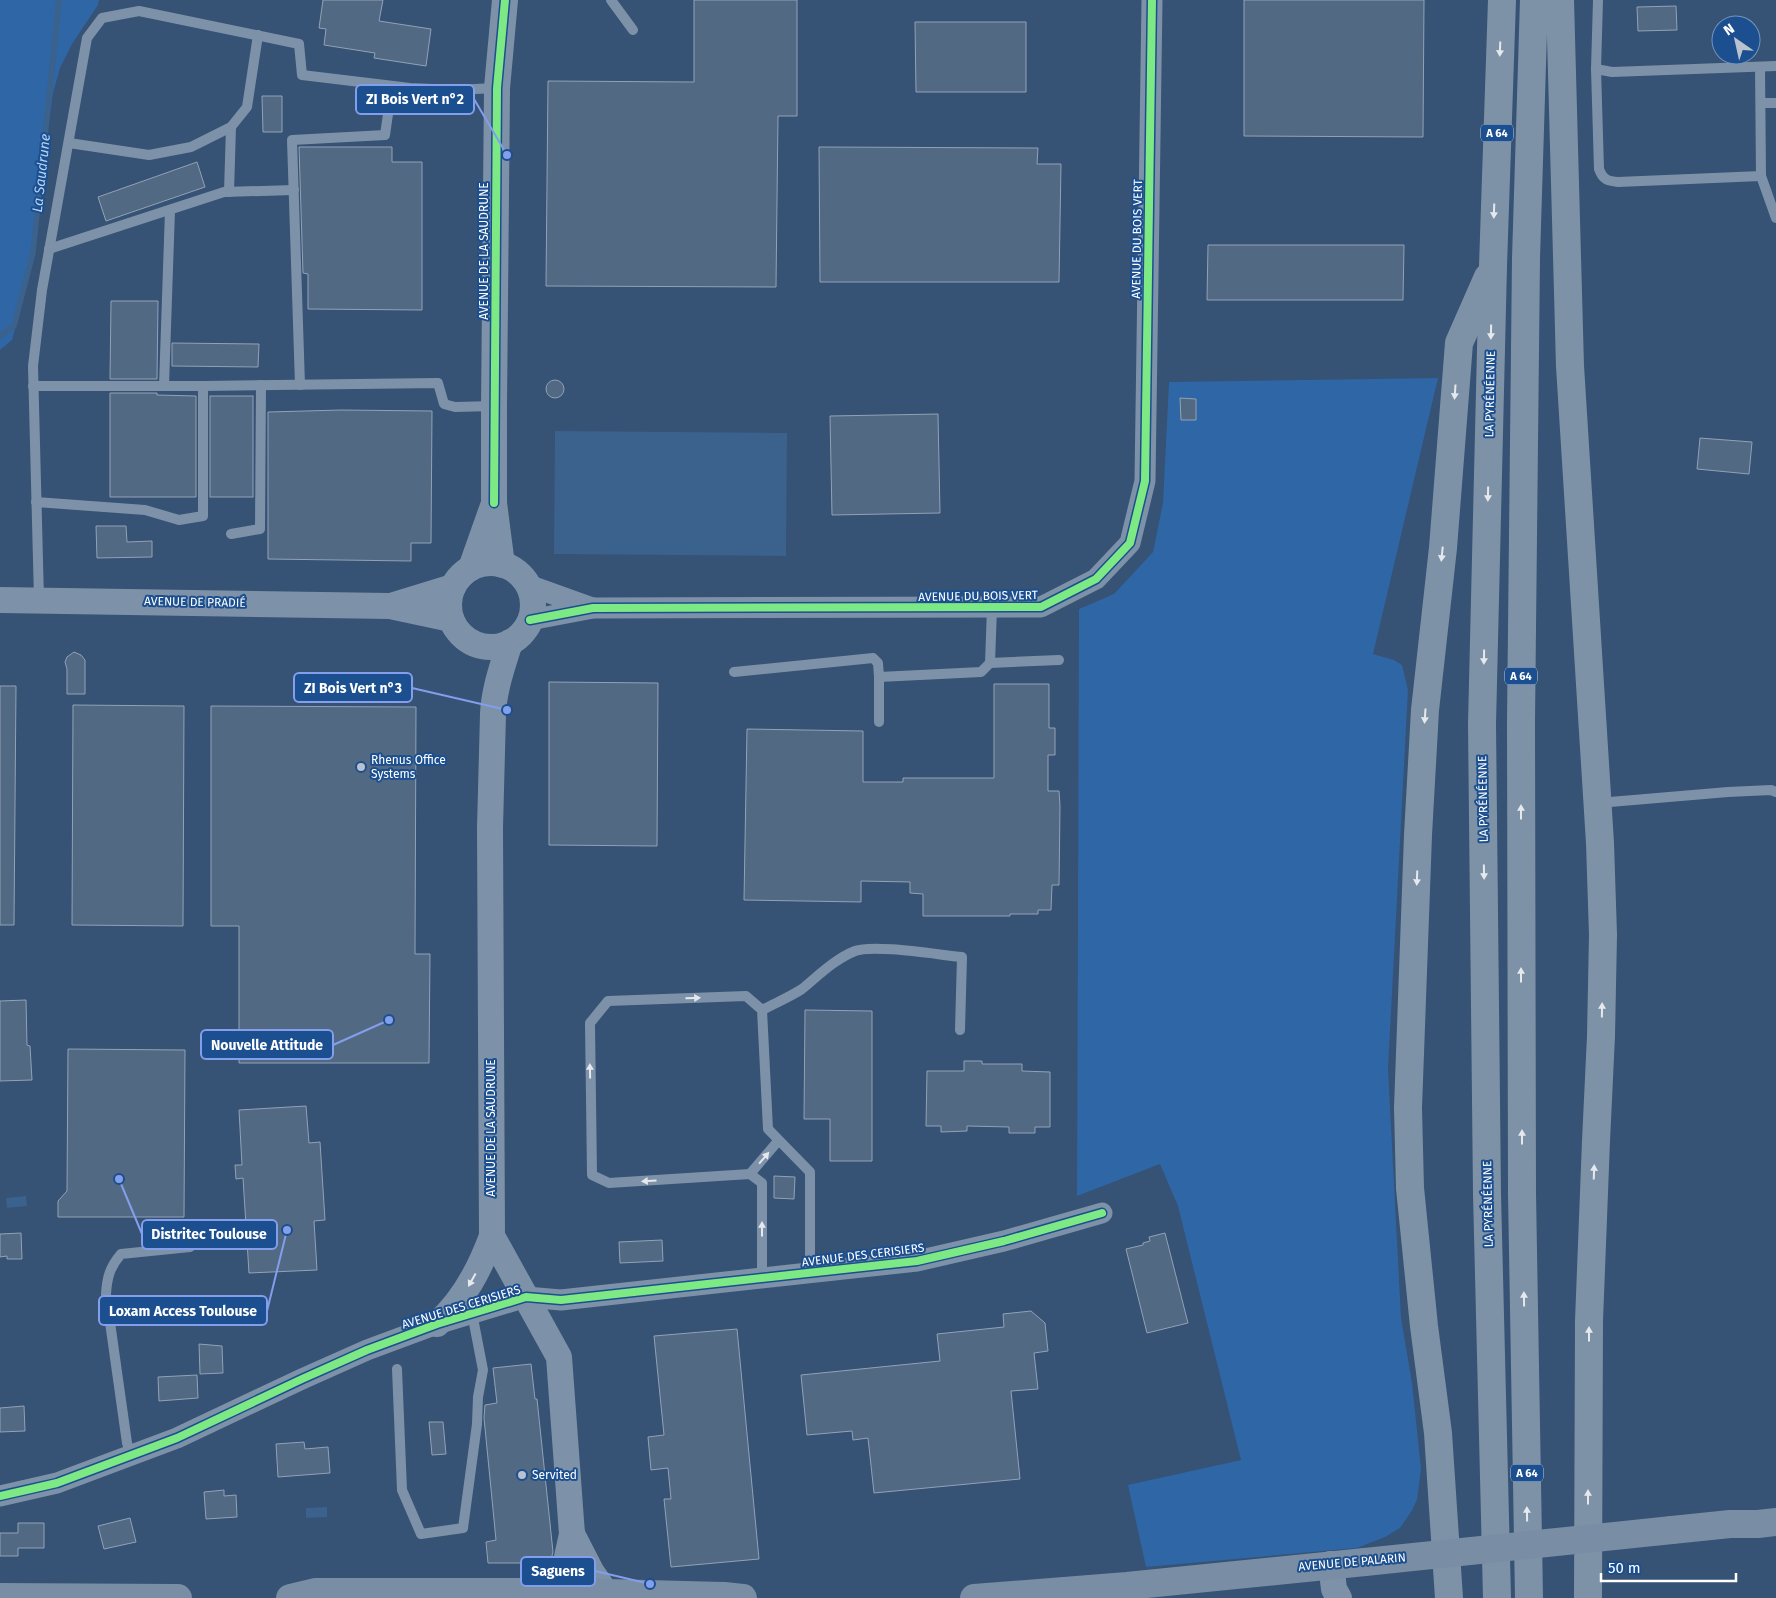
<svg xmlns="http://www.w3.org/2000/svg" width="1776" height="1598" viewBox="0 0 1776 1598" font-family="'Fira Sans',sans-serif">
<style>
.green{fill:#2f66a5}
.water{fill:#3b618d}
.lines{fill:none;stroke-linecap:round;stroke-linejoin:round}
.stream{stroke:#3b618d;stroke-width:5.5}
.building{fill:#526984;stroke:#92a2b6}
.service{stroke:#7d92a8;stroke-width:10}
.minor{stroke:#7d92a8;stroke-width:21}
.tertiary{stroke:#7d92a8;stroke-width:26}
.secondary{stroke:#798da4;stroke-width:28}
.motorway{stroke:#7e92a7;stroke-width:28}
.secondary-bridge{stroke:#798da4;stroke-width:28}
.cycleway-casing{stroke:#1b4f8f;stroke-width:11}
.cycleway{stroke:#7ce984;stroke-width:8}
.oneway{fill:#e5e9ed}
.oneway2{fill:#e5e9ee}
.poi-dot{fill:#b9c2ce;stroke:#1b4f8f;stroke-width:2}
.labels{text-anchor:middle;stroke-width:4;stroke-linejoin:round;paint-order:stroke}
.shield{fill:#1b4f8f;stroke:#bbcadd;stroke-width:1}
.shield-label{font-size:11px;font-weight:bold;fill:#fff}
.street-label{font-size:12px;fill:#fff;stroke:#1b4f8f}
.poi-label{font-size:12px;fill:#fff;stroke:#1b4f8f;text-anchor:start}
.water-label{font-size:14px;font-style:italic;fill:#b5d3f5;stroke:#1b4f8f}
.leader{fill:none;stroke:#839eea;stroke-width:2}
.callout-dot{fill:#839eea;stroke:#1b4f8f;stroke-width:2}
.callout{fill:#1b4f8f;stroke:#839eea;stroke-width:2}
.callout-label{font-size:14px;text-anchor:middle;font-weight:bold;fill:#fff}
</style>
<rect width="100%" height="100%" fill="#365274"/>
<g class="green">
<polygon points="0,0 99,0 98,5 72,44 60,68 53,93 27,284 12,340 0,350"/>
<polygon points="1438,378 1373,654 1394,660 1402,665 1408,690 1388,1069 1401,1318 1412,1383 1421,1469 1417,1500 1411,1512 1400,1528 1385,1537 1357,1548 1146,1567 1128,1485 1241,1460 1178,1206 1160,1164 1077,1196 1079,609 1114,594 1153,552 1163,503 1169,382"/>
</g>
<g class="water">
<polygon points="555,431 787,433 786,556 554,554"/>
<polygon points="26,1196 27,1206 7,1208 6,1198"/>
<polygon points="327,1507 327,1517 306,1518 306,1508"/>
</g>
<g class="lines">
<polyline class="stream" points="0,336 14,326 33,253 59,0"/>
</g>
<g class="building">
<polygon points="323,0 383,0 379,21 431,29 426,66 374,58 375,53 324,45 326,29 319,28"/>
<polygon points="694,0 797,0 797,116 778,116 776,287 546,286 548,81 694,82"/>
<polygon points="1244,0 1424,0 1423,137 1244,136"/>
<polygon points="1676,6 1677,30 1638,31 1637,7"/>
<polygon points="915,22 1026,22 1026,92 916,92"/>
<polygon points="262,96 282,96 282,132 263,132"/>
<polygon points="299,147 392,147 392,162 422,162 422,310 308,309 308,274 303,273"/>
<polygon points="819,147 1038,148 1037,164 1061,164 1059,282 820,282"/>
<polygon points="197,162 205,187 106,221 98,197"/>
<polygon points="1208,245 1404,245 1403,300 1207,300"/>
<polygon points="111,301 158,301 157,379 110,379"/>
<polygon points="172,343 259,344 258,367 172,366"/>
<circle cx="555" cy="389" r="9"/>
<polygon points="110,393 157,393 157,395 196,396 196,497 110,497"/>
<rect x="210" y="396" width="43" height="101"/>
<polygon points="1180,398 1196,399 1196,420 1181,420"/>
<polygon points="341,410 432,411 431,543 411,543 411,561 268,559 268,412"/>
<polygon points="938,414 940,513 832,515 830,416"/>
<polygon points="1700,438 1752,442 1749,474 1697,469"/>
<polygon points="96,526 126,526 127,542 152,541 152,557 97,558"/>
<polygon points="74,652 81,655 85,660 85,694 67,694 67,669 65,662 67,657"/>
<polygon points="549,682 658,683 657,846 549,845"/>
<polygon points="994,684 1049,684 1049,728 1055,728 1055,755 1048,755 1048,791 1059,791 1060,806 1059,885 1052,885 1051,910 1038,910 1038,914 1010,914 1010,916 923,916 923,894 910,893 910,882 861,881 861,902 744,900 747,729 863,731 863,782 903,782 903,778 994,778"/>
<polygon points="0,686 16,686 14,925 0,925"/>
<polygon points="73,705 184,706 183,926 72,925"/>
<polygon points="211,706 416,707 415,954 430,954 429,1063 239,1063 239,926 211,926"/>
<polygon points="26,1000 27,1045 30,1046 32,1080 0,1081 0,1001"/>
<polygon points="805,1010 872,1011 872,1161 830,1161 830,1119 804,1119"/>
<polygon points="68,1049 185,1050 184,1217 58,1217 58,1201 67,1191"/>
<polygon points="964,1061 982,1061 982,1064 1022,1064 1022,1071 1050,1072 1050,1127 1035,1127 1035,1133 1009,1133 1009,1127 967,1126 967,1131 941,1132 941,1126 926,1126 927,1071 964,1071"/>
<polygon points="306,1106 309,1143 320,1142 325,1220 314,1221 317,1270 249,1273 243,1178 236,1179 235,1165 242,1165 239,1110"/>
<polygon points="774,1176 795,1177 794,1199 774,1198"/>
<polygon points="21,1233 22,1259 7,1259 7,1256 0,1257 0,1234"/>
<polygon points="1165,1233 1188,1323 1147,1333 1126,1249 1143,1245 1143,1243 1150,1241 1149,1237"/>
<polygon points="662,1240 663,1261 620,1263 619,1242"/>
<polygon points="1031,1311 1045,1323 1048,1351 1034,1353 1038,1389 1011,1391 1020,1479 874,1493 868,1438 853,1440 852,1431 807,1435 801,1375 940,1361 937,1334 1004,1327 1003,1314"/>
<polygon points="737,1329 759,1559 671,1567 664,1499 671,1499 668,1468 651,1470 648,1437 664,1435 654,1336"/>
<polygon points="199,1344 222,1346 223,1373 200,1374"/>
<polygon points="531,1364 535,1399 537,1399 553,1552 550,1563 488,1563 486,1542 496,1540 484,1418 485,1405 497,1403 493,1368"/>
<polygon points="197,1375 198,1398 159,1401 158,1377"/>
<polygon points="24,1406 25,1431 0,1432 0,1408"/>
<polygon points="429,1422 443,1422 446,1454 432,1455"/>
<polygon points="304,1442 305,1449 328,1447 330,1473 278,1477 276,1444"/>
<polygon points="224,1490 224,1496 236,1495 237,1517 206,1519 204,1492"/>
<polygon points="130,1518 136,1542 104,1549 98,1526"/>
<polygon points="18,1523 44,1523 44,1548 18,1548 18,1556 0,1556 0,1533 18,1533"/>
</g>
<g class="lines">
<g class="service">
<polyline points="611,0 633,30"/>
<path d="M1598,0l-2,69 3,100c4,11 9,12 19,13l143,-6"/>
<polyline points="1760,67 1761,176 1776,218"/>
<polyline points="1596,69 1612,72 1776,66"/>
<polyline points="1761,103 1776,103"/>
<polyline points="69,143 149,155 191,147 231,127 247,107 258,35"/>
<polyline points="229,192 231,127"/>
<polyline points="49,249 224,192 294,190"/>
<polyline points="300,385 292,140 385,135 392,86"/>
<polyline points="33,386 203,386 438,383 444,404 455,407 493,406"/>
<polyline points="164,386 170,210"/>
<polyline points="36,502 145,510 179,520 203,516 203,386"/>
<polyline points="231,534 260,529 261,385"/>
<polyline points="39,599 33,366 42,290 87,38 102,18 139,11 299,44 302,75 410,88 455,90 496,88"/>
<polyline points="992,608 990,663 1059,660"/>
<polyline points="734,672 873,658 878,663 879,677 981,672 990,663"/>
<polyline points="879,722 879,677"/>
<polyline points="1598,803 1728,792 1771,790 1776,792"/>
<path d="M762,1010c13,-7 28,-13 40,-21 17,-14 33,-30 53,-38 19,-7 84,4 107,6l-2,73"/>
<polyline points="750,1174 778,1141"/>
<polyline points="762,1278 762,1183 750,1174 609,1183 592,1175 590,1023 608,1001 746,996 762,1010 768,1129 810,1172 810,1273"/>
<polyline points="397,1369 402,1490 421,1534 463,1528 477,1424 478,1397 483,1370 472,1313"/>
<path d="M131,1455l-4,-12 -21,-149c1,-17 4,-27 15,-40l69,-7"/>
</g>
<g class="minor">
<polyline points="528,585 592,608"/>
<polyline points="530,620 593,608 1041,607 1096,579 1130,543 1145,481 1152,0"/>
<polyline points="0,1496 57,1483 177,1438 302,1379 367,1350 437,1324 526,1297 561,1300 917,1261 1004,1241 1102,1213"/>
</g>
<g class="tertiary">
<circle cx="491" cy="605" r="42"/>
<polyline points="502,565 494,503 494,406 497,88 505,0"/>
<polyline points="471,568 493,506"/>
<polyline points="0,600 390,606 451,619"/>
<polyline points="391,606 453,587"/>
<path d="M510,642c-7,23 -16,47 -17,72l-3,114 2,408 67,121 13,177 -8,37 4,21 4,6"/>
<path d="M437,1324c27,-24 43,-55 55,-88"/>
<polyline points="572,1534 591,1571 606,1593"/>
<polyline points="1331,1564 1334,1589 1339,1598"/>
</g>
<g class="secondary">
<polyline points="1672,1530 1730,1524 1758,1524 1776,1522"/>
<polyline points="0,1597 178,1598"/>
<polyline points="290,1598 315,1592 568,1592 724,1596 743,1598"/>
<polyline points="974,1598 1127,1586 1365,1562"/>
</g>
<g class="motorway">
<polyline points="1560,0 1570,366 1600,843 1603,935 1601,1036 1596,1141 1589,1321 1588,1598"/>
<polyline points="1449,1598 1438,1433 1424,1326 1410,1188 1408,1108 1418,835 1425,710 1443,548 1459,343 1488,277"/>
<polyline points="1497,1598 1487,1194 1482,724 1493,266 1502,0"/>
<polyline points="1529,1598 1522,1193 1521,721 1526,258 1534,0"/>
</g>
<polyline class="secondary-bridge" points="1365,1562 1672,1530"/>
<defs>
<g id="cycleway">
<polyline points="494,503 497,88 505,0"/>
<polyline points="530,620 593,608 1041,607 1096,579 1130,543 1145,481 1152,0"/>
<polyline points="0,1496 57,1483 177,1438 302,1379 367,1350 437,1324 526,1297 561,1300 917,1261 1004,1241 1102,1213"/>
</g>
</defs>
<use href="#cycleway" class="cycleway-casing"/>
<use href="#cycleway" class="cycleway"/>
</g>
<defs><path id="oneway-solid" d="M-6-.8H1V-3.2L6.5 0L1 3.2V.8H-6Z" transform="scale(1.25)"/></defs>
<g class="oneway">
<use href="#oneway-solid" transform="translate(1500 49) rotate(92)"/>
<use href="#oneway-solid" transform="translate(1494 211) rotate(92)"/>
<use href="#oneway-solid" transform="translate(1491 332) rotate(91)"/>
<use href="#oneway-solid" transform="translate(1455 392) rotate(94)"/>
<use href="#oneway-solid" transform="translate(1488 494) rotate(91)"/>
<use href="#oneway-solid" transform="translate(1442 554) rotate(96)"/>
<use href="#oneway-solid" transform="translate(1484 657) rotate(91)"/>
<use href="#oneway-solid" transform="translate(1425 716) rotate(94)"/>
<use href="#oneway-solid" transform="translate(1521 812) rotate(-90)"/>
<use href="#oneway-solid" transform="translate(1484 872) rotate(89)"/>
<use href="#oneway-solid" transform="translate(1417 878) rotate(92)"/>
<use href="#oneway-solid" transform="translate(1521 975) rotate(-90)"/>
<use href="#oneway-solid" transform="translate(1602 1010) rotate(-89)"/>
<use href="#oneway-solid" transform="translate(1522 1137) rotate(-90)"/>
<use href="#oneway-solid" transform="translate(1594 1172) rotate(-88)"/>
<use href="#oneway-solid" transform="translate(1524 1299) rotate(-91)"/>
<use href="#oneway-solid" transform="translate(1589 1334) rotate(-90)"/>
<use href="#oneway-solid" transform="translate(1588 1497) rotate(-90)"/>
<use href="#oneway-solid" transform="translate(1527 1514) rotate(-91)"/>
</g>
<g class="oneway2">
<use href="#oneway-solid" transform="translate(693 998) rotate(-2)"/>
<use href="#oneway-solid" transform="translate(590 1071) rotate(-91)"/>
<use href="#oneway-solid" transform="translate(764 1158) rotate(-49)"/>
<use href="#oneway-solid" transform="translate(649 1181) rotate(176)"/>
<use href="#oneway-solid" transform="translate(762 1229) rotate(-90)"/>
<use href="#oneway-solid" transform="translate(472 1280) rotate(119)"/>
</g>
<g class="poi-dot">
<circle cx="361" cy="767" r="5"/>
<circle cx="522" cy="1475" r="5"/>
</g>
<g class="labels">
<g class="shield">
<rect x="1481" y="124.5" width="32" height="17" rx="4"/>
<rect x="1505" y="667.5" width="32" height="17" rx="4"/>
<rect x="1511" y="1464.5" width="32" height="17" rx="4"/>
</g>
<g class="shield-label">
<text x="1497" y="137">A 64</text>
<text x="1521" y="680">A 64</text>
<text x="1527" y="1477">A 64</text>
</g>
<g class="street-label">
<text transform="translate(1137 239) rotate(-89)" y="4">AVENUE DU BOIS VERT</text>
<text transform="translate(484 251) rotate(-90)" y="4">AVENUE DE LA SAUDRUNE</text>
<text transform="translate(1490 394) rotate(-89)" y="4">LA PYRÉNÉENNE</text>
<text transform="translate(978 596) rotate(-1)" y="4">AVENUE DU BOIS VERT</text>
<text transform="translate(195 602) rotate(1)" y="4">AVENUE DE PRADIÉ</text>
<text transform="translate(1483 799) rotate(-91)" y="4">LA PYRÉNÉENNE</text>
<text transform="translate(491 1128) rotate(-90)" y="4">AVENUE DE LA SAUDRUNE</text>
<text transform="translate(1488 1204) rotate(-91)" y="4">LA PYRÉNÉENNE</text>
<text transform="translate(863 1255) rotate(-7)" y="4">AVENUE DES CERISIERS</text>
<text transform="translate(461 1307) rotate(-17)" y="4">AVENUE DES CERISIERS</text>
<text transform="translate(1352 1562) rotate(-5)" y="4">AVENUE DE PALARIN</text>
</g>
<g class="poi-label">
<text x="371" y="764">Rhenus Office<tspan x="371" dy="14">Systems</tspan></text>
<text x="532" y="1479">Servited</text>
</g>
<g class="water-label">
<text transform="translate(41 173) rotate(-84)" y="5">La Saudrune</text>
</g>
</g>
<path class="leader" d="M507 155L474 99M507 710L412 688M389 1020L333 1045M119 1179L142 1234M287 1230L267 1311M650 1584L595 1571"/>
<g class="callout-dot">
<circle cx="507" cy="155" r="5"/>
<circle cx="507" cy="710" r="5"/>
<circle cx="389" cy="1020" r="5"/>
<circle cx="119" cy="1179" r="5"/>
<circle cx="287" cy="1230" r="5"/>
<circle cx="650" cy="1584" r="5"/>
</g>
<g class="callout">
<rect x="356" y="85" width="118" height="29" rx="5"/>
<rect x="294" y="673" width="118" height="29" rx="5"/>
<rect x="201" y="1030" width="132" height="29" rx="5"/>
<rect x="142" y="1220" width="135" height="29" rx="5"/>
<rect x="99" y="1296" width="168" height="29" rx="5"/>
<rect x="521" y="1557" width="74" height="29" rx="5"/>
</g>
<g class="callout-label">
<text x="415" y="104">ZI Bois Vert n°2</text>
<text x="353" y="693">ZI Bois Vert n°3</text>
<text x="267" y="1050">Nouvelle Attitude</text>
<text x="209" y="1239">Distritec Toulouse</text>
<text x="183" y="1316">Loxam Access Toulouse</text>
<text x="558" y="1576">Saguens</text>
</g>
<g transform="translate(1736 40) rotate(326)"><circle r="24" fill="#1b4f8f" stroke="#7695bc"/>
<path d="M0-4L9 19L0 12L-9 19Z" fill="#b9c2ce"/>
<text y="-8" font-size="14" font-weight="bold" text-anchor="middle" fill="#ffffff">N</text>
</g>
<path d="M1601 1573v8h135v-8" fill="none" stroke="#ffffff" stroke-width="2.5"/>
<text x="1608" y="1573" font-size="15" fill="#ffffff" stroke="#1b4f8f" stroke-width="4" paint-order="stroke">50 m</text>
</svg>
